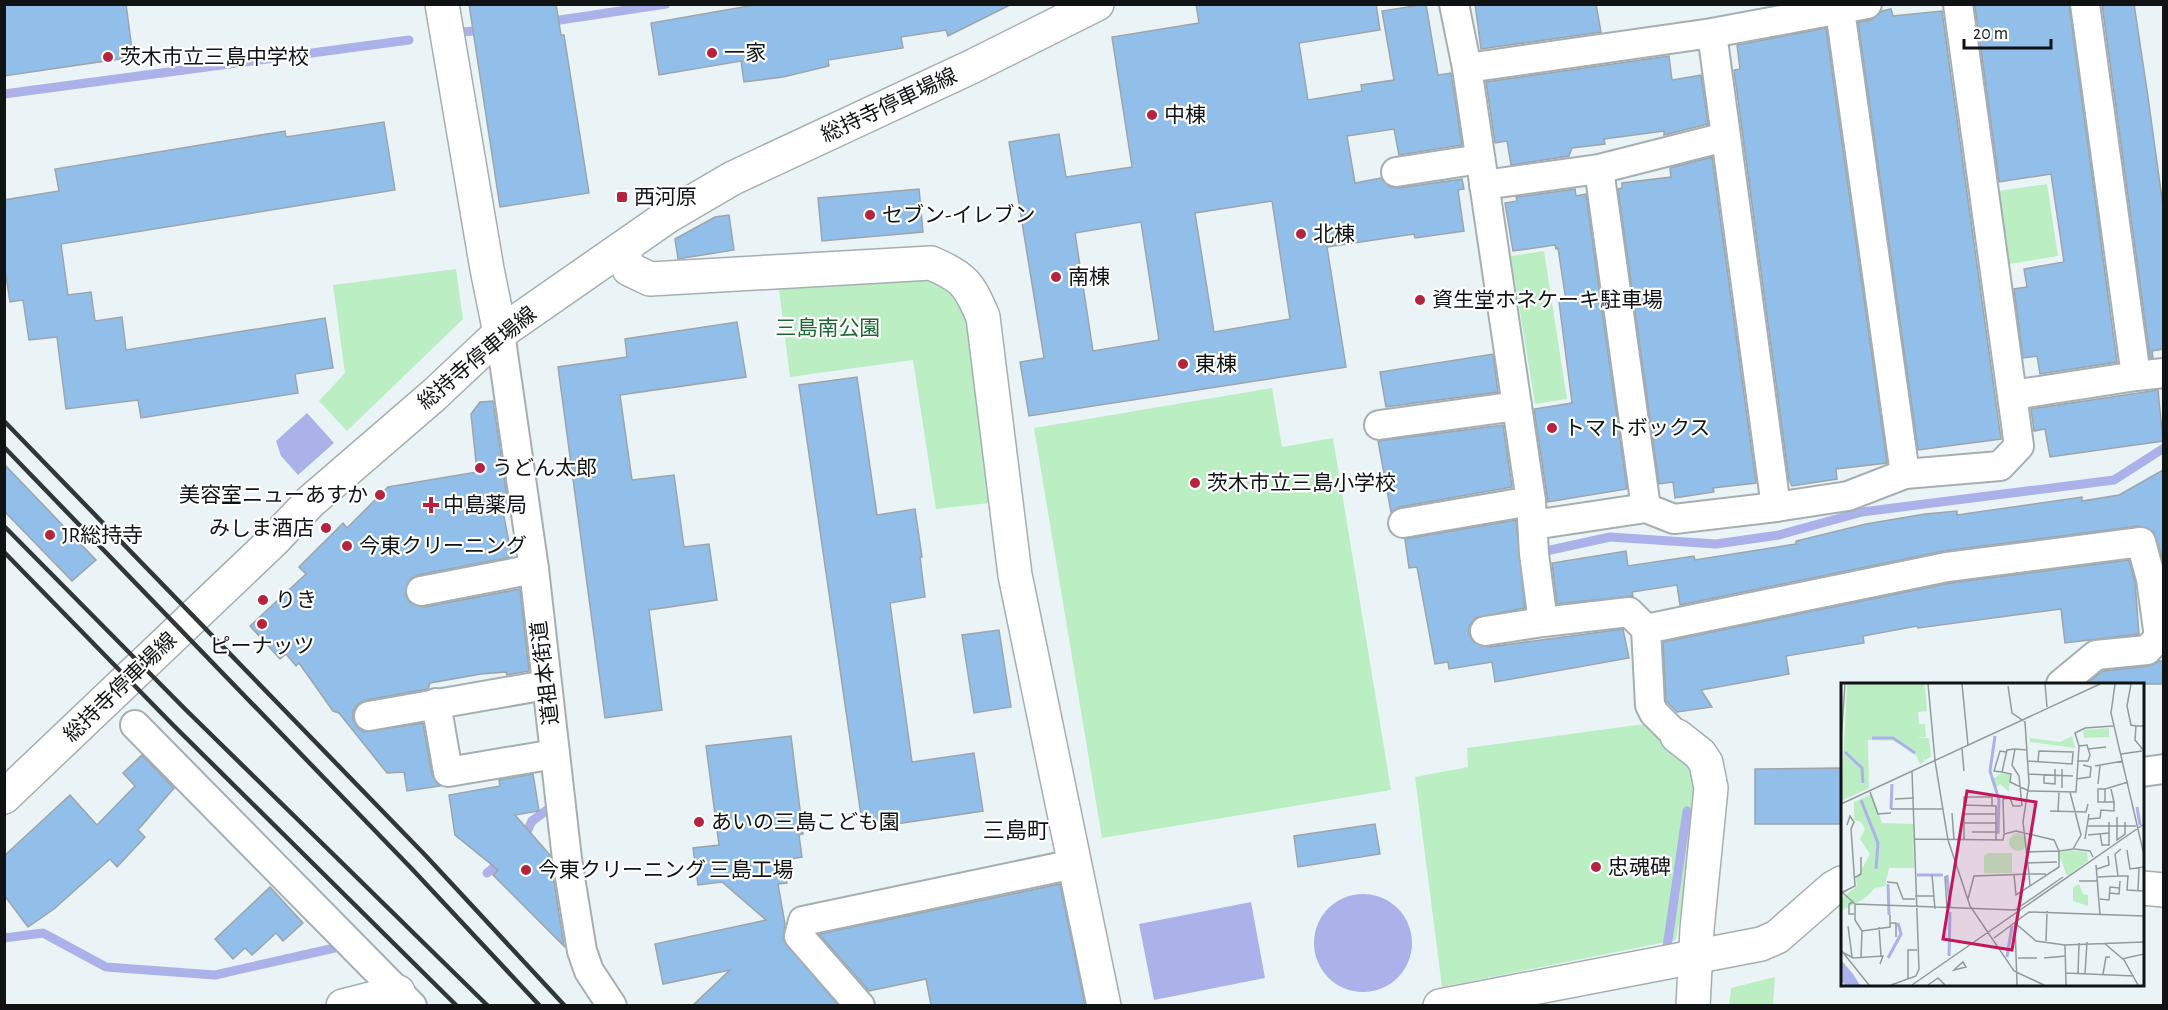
<svg xmlns="http://www.w3.org/2000/svg" width="2168" height="1010" viewBox="0 0 2168 1010" font-family="'Alegreya Sans','Noto Sans JP',sans-serif">
<style>
.green{fill:#bceec4}
.water{fill:#acb2e9}
.lines{fill:none;stroke-linecap:round;stroke-linejoin:round}
.stream{stroke:#acb2e9;stroke-width:9}
.building{fill:#91bfea;stroke:#9ea4aa;stroke-width:1.5;fill-rule:evenodd}
.street-casing{stroke:#a5afb1;stroke-width:32}
.secondary-casing{stroke:#a5afb1;stroke-width:36}
.street{stroke:#fff;stroke-width:28}
.secondary{stroke:#fff;stroke-width:33}
.rail{stroke:#313637;stroke-width:4.5}
.poi-dot{fill:#b5233e;stroke:#fff;stroke-width:2}
.labels{text-anchor:middle;stroke-width:4.5;stroke-linejoin:round;paint-order:stroke}
.poi-label{font-size:21px;fill:#0f1314;stroke:#fff;text-anchor:start}
.street-label{font-size:21px;fill:#0f1314;stroke:#fff}
.park-label{font-size:21px;fill:#1e6733;stroke:#fff}
.neighbourhood-label{font-size:22px;fill:#0f1314;stroke:#fff}
.inset-river{fill:none;stroke:#acb2e9;stroke-width:3}
.inset-road{fill:none;stroke:#929a9c;stroke-width:1.5}
.view{fill:#c2185b;fill-opacity:0.15;stroke:#c2185b;stroke-width:3}
.inset-edge{fill:none;stroke:#0f1314;stroke-width:3}
</style>
<rect width="100%" height="100%" fill="#eaf4f7"/>
<g class="green">
<polygon points="2047,184 2058,256 2009,264 1998,191"/>
<polygon points="1544,251 1567,399 1535,404 1511,256"/>
<polygon points="456,269 463,319 347,431 319,401 345,373 333,285"/>
<polygon points="913,279 934,282 964,299 998,502 936,509 913,360 790,377 779,289"/>
<polygon points="1272,388 1282,447 1333,438 1391,790 1102,838 1034,428"/>
<path d="M1644,724c14,11 30,21 41,36 26,35 -2,137 -9,180l-234,47 -27,-210 53,-10 -1,-19z"/>
<polygon points="1775,977 1773,1005 1729,1005 1731,988"/>
</g>
<g class="water">
<polygon points="307,413 334,443 298,475 281,456 276,441"/>
<circle cx="1363" cy="943" r="49"/>
<polygon points="1251,902 1265,978 1154,1000 1139,924"/>
</g>
<g class="lines">
<g class="stream">
<polyline points="547,22 666,4"/>
<polyline points="463,32 483,30"/>
<polyline points="4,94 409,40"/>
<polyline points="1546,551 1610,537 1716,544 1779,535 1862,512 2114,480 2164,448"/>
<polyline points="523,840 532,821 547,810"/>
<polyline points="487,873 503,860"/>
<polyline points="4,938 43,933 106,967 215,975 339,947 343,950"/>
<polyline points="1667,947 1687,811"/>
</g>
</g>
<g class="building">
<polygon points="4,4 126,4 133,57 4,76"/>
<polygon points="469,4 556,4 561,35 564,35 589,193 500,207"/>
<polygon points="760,4 1012,4 948,36 946,30 901,37 903,48 828,60 829,66 783,77 744,82 741,61 659,75 651,23"/>
<path d="M1196,4h180l4,26 -81,13 9,57 54,-9 -1,-6 33,-5 -12,-69 44,-7 12,71 13,-2 11,72 -63,10 -5,-26 -47,7 8,47 26,-5 9,9 9,1 63,-9 2,10 -6,1 6,41 -49,7 -1,-4 -87,13 19,120 -317,49 -9,-54 24,-4 -35,-216 50,-8 7,43 66,-10 -20,-130 87,-14zM1272,201l18,118 -76,13 -19,-119zM1141,222l18,118 -66,11 -18,-118z"/>
<polygon points="1475,4 1596,4 1601,32 1481,49"/>
<polygon points="1983,4 2069,4 2117,362 2040,374 2037,356 2023,358 2014,289 2027,287 2024,269 2064,262 2051,174 1999,182 1975,6"/>
<polygon points="2102,4 2134,4 2148,97 2163,206 2163,349 2152,351 2153,358 2150,358"/>
<polygon points="1891,9 1893,16 1942,11 2001,439 1918,450 1858,22 1871,20 1882,11"/>
<polygon points="1826,28 1887,463 1836,469 1837,479 1792,486 1789,480 1734,70 1740,69 1737,45"/>
<polygon points="1669,56 1672,80 1701,75 1708,124 1664,135 1664,131 1604,139 1605,144 1572,148 1569,156 1511,165 1507,141 1495,143 1486,82"/>
<polygon points="384,122 395,190 61,244 68,295 91,292 95,321 122,317 126,350 325,318 333,368 295,374 298,393 141,418 138,400 66,409 57,337 29,340 23,300 10,302 4,263 4,200 59,191 55,169 285,131 286,137"/>
<polygon points="1712,157 1756,483 1713,488 1714,492 1675,498 1673,482 1659,484 1618,189 1622,188 1622,183 1671,177 1670,168"/>
<polygon points="919,189 923,232 822,241 818,198"/>
<polygon points="1575,189 1576,196 1586,194 1627,489 1548,502 1534,409 1572,403 1559,302 1566,301 1558,248 1556,249 1555,245 1513,251 1505,203 1517,201 1516,197"/>
<polygon points="729,215 734,250 678,259 675,239 715,217"/>
<polygon points="737,322 746,377 620,395 632,480 674,475 684,547 709,544 717,600 649,610 662,710 605,718 558,367 627,357 625,339"/>
<polygon points="1493,354 1498,392 1386,407 1380,372"/>
<polygon points="857,377 877,515 915,509 922,557 920,557 925,597 890,603 912,762 974,753 983,811 863,829 799,385"/>
<polygon points="2158,390 2163,441 2050,457 2045,429 2034,431 2031,409"/>
<polygon points="493,401 509,511 503,512 512,557 418,575 410,579 405,594 409,602 424,607 520,589 529,671 507,675 506,672 481,674 430,683 428,689 366,700 358,704 353,711 353,719 357,727 364,732 423,723 432,775 440,786 407,791 404,772 387,773 339,713 333,711 299,663 296,666 286,654 280,659 250,626 306,574 299,567 343,523 347,528 388,487 477,472 471,414 480,402"/>
<polygon points="1503,425 1512,487 1400,507 1391,512 1378,441"/>
<polygon points="4,464 96,560 72,581 4,511"/>
<polygon points="2163,470 2163,560 2153,531 2139,526 1944,551 1680,605 1677,585 1632,592 1633,596 1557,604 1552,563 1626,551 1628,566 1694,556 1695,560 1796,544 1796,541 1866,524 1925,514 1957,511 1957,515 2082,497 2082,501 2119,495"/>
<polygon points="1516,520 1525,608 1475,618 1469,626 1469,634 1473,642 1488,647 1623,629 1629,658 1495,682 1492,662 1449,669 1448,662 1435,664 1417,567 1409,568 1405,539"/>
<polygon points="2129,560 2135,582 2139,634 2065,643 2061,609 1918,628 1917,626 1863,636 1864,643 1786,656 1789,674 1701,690 1712,707 1677,712 1666,701 1663,642 1950,583"/>
<polygon points="999,630 1011,707 974,713 962,635"/>
<polygon points="2159,661 2163,661 2163,684 2086,684 2103,671 2149,666"/>
<polygon points="791,736 803,834 799,835 802,857 783,860 787,883 778,884 785,924 783,939 838,1005 693,1005 730,970 663,984 655,944 766,920 722,882 698,885 693,848 719,845 706,746"/>
<polygon points="142,755 174,788 138,830 145,837 117,867 110,859 54,909 28,927 4,895 4,856 70,795 97,825 135,786 123,773"/>
<polygon points="1842,768 1842,824 1755,824 1755,769"/>
<polygon points="533,774 539,811 515,815 550,855 564,946 493,875 498,870 455,835 449,795 500,786 499,780"/>
<polygon points="1375,824 1380,854 1298,867 1294,836"/>
<polygon points="1060,884 1085,1005 931,1005 926,979 869,991 819,934"/>
<polygon points="270,887 303,923 283,941 276,933 252,955 245,948 233,959 215,939"/>
</g>
<g class="lines">
<defs>
<g id="street">
<polyline points="1454,4 1467,68 1517,406 1531,501 1534,554 1543,622 1629,612 1646,629 1650,705 1654,713 1677,736"/>
<polyline points="1840,10 1905,474"/>
<polyline points="1712,33 1776,507"/>
<polyline points="1467,68 1712,33 1867,4"/>
<polyline points="1599,169 1646,508"/>
<polyline points="1396,172 1480,159"/>
<polyline points="1484,185 1599,169 1725,137"/>
<polyline points="500,333 534,569 567,859 582,951 589,971 612,1006"/>
<polyline points="2136,376 2164,373"/>
<polyline points="2013,395 2136,376 2085,4"/>
<polyline points="1379,425 1517,406"/>
<polyline points="1403,523 1531,501"/>
<polyline points="1533,525 1646,508 1674,519 1776,507 1848,496 1905,474 2000,466 2019,446 1958,4"/>
<polyline points="421,591 534,569"/>
<polyline points="1646,629 1947,567 2141,542 2151,579 2159,637 2147,650 2096,655 2061,684"/>
<polyline points="1485,631 1543,622"/>
<polyline points="436,703 448,772 555,754"/>
<polyline points="369,716 546,685"/>
<polyline points="135,725 412,1006"/>
<polyline points="2142,772 2164,769"/>
<polyline points="860,1006 799,936 803,921 1074,864"/>
</g>
<g id="secondary">
<polyline points="442,4 487,269 500,333"/>
<path d="M622,249l7,20 21,10 281,-16c33,14 38,21 52,54l32,258 89,431"/>
<polyline points="1677,736 1700,754 1706,763 1711,788 1697,929 1693,1006"/>
<polyline points="4,797 273,541 310,502 434,395 500,333 668,216 733,178 971,67 1097,4"/>
<polyline points="2142,888 2164,890"/>
<polyline points="343,1006 398,992"/>
<polyline points="1440,1006 1761,944 1777,937 1833,888 1842,883"/>
</g>
</defs>
<use href="#street" class="street-casing"/>
<use href="#secondary" class="secondary-casing"/>
<use href="#street" class="street"/>
<use href="#secondary" class="secondary"/>
<g class="rail">
<polyline points="4,421 426,856 565,1006"/>
<polyline points="4,447 412,869 540,1006"/>
<polyline points="4,526 185,709 488,1006"/>
<polyline points="4,552 173,725 457,1006"/>
</g>
</g>
<g class="poi-dot">
<circle cx="712" cy="53" r="6"/>
<circle cx="108" cy="57" r="6"/>
<circle cx="1152" cy="115" r="6"/>
<rect x="616" y="191" width="12" height="12" rx="3"/>
<circle cx="870" cy="215" r="6"/>
<circle cx="1301" cy="234" r="6"/>
<circle cx="1056" cy="277" r="6"/>
<circle cx="1420" cy="300" r="6"/>
<circle cx="1183" cy="364" r="6"/>
<circle cx="1552" cy="428" r="6"/>
<circle cx="480" cy="468" r="6"/>
<circle cx="1195" cy="483" r="6"/>
<circle cx="380" cy="495" r="6"/>
<path d="M428 496h6v6h6v6h-6v6h-6v-6h-6v-6h6z"/>
<circle cx="326" cy="528" r="6"/>
<circle cx="50" cy="535" r="6"/>
<circle cx="347" cy="546" r="6"/>
<circle cx="263" cy="600" r="6"/>
<circle cx="262" cy="624" r="6"/>
<circle cx="699" cy="822" r="6"/>
<circle cx="1596" cy="867" r="6"/>
<circle cx="526" cy="870" r="6"/>
</g>
<g class="labels">
<g class="poi-label">
<text x="724" y="60">一家</text>
<text x="120" y="64">茨木市立三島中学校</text>
<text x="1164" y="122">中棟</text>
<text x="634" y="204">西河原</text>
<text x="882" y="222">セブン-イレブン</text>
<text x="1313" y="241">北棟</text>
<text x="1068" y="284">南棟</text>
<text x="1432" y="307">資生堂ホネケーキ駐車場</text>
<text x="1195" y="371">東棟</text>
<text x="1564" y="435">トマトボックス</text>
<text x="492" y="475">うどん太郎</text>
<text x="1207" y="490">茨木市立三島小学校</text>
<text x="368" y="502" text-anchor="end">美容室ニューあすか</text>
<text x="443" y="512">中島薬局</text>
<text x="314" y="535" text-anchor="end">みしま酒店</text>
<text x="62" y="542">JR総持寺</text>
<text x="359" y="553">今東クリーニング</text>
<text x="275" y="607">りき</text>
<text x="262" y="653" text-anchor="middle">ピーナッツ</text>
<text x="711" y="829">あいの三島こども園</text>
<text x="1608" y="874">忠魂碑</text>
<text x="538" y="877">今東クリーニング 三島工場</text>
</g>
<g class="street-label">
<text transform="translate(889 105) rotate(-25)" y="7">総持寺停車場線</text>
<text transform="translate(477 358) rotate(-40)" y="7">総持寺停車場線</text>
<text transform="translate(545 673) rotate(-97)" y="7">道祖本街道</text>
<text transform="translate(120 687) rotate(-44)" y="7">総持寺停車場線</text>
</g>
<g class="park-label">
<text x="828" y="335">三島南公園</text>
</g>
<g class="neighbourhood-label">
<text x="1016" y="838">三島町</text>
</g>
</g>
<g transform="translate(1841 683)">
<rect width="303" height="303" fill="#eaf4f7"/>
<path d="M6,1h78l2,27 -9,1 1,12h6l1,13 -10,1h13l2,19 -6,3 -7,-13 7,14 -5,3 -4,-9 -16,-14 -32,-1 1,48 -28,13zM268,45v9l-25,1 -1,-8zM231,53l3,12 -45,-6v-4l30,4zM161,90l8,1 -1,18 -9,-8 -5,5 -4,-9zM31,111l10,29 31,1 1,44h-25l-4,18 -10,2 -11,11 -23,12v-12l16,-13 -1,-7 14,-25 -10,-15 5,-10 -4,-7 -7,-2v-18zM168 159a9 9 0 1 1 18 0a9 9 0 1 1-18 0ZM230,167l16,2 1,9 -21,15 -9,-24zM147,170h24v20h-28v-17zM238,201l4,10 5,1v11l-15,-5v-14z" fill="#bceec4"/>
<path d="M0,277l12,14 7,11h-15l-4,-5z" fill="#acb2e9"/>
<path class="inset-river" d="M154,53l-5,35 9,29 -1,34M31,55h21l22,15M4,69l17,16 1,15M20,117l17,43 -2,26M296,124l3,18M50,126l1,-25M76,192h26M106,192l3,33M47,201l1,31M108,273l1,-44M166,274l5,-31M47,275l13,-24 -3,-11"/>
<path class="inset-road" d="M87,1l7,76M121,1l6,61M204,1l2,23M274,1l-4,29 33,142M290,1l-4,22 4,19 5,1M303,43h-8l-1,14 9,11M0,59l4,-58M121,66l2,22M174,66l-8,1 -5,22 9,2 -1,8 19,9 47,1 3,-46 -4,-13 10,-5 28,-2M247,66l18,-2M280,71l21,-3M94,78l13,79 22,66 44,65 30,14M186,78l45,3 1,-11M236,78h11l2,-6 -3,-10 -8,1M197,79l1,-11 35,1M254,83l28,-5M161,89l-8,-1 6,-20 6,1M188,91l44,2M203,92v8l11,1v-15M235,96l14,-2 1,-10 -8,-2M257,101l2,-18M221,105v-19M270,106l3,13h-9v-13l23,-7M29,109l8,22 13,-1M54,116l19,-1M264,119h-7v-13h7M0,121l259,-120M123,122v-8h28v9M181,123l-3,-30 -7,-11 3,-16 12,1M50,126h52M209,128l36,1 2,-8M217,128l1,-19M111,130l2,27M123,131h32M276,134v23l8,-6v-12M247,136l12,-1 1,-8 13,1v-9M123,140h33M247,143h48M131,149h24M163,150l-1,-34 7,-1 3,8h8M259,150l2,12h7v-23M247,152l21,-2M74,156l88,1 1,-6 12,-3 38,9 5,11 14,-2 8,-14 -11,-43M244,156l4,-25M123,157v-35l32,1v34M233,166l16,2 3,6M286,167l3,19 14,-2M187,180l29,-1M255,182l4,50M256,186l12,-4 -1,-9M91,192l3,34M173,192l2,20 43,-28v-16l-31,1M104,193l2,33M277,193h10l-1,14 17,1M257,194l20,-1 -3,-22 6,-5M13,195l7,-4v-17M238,198h19M46,199l10,1 6,16h12M189,203l-1,-12h17M297,207l1,-22M0,208l14,13 160,6 48,-33M2,209l12,-6 -4,-57 3,-7 -4,-6 -3,9M269,210l9,1 1,-13M74,213h19M127,216l6,-23 55,-2 -6,-52 6,-39 -4,-61 -13,-9 -4,-27M259,216l9,1 1,-13 9,1M12,219l-4,2v10h5M14,221v16l7,11 -1,26M50,240h5v14M174,240l21,18 29,4 79,-3M174,241l2,61M7,243l4,31M38,244l2,29M21,248l28,-4v-12M153,255l35,-26 115,4M205,258l1,-30M263,260l20,17 14,25M224,262l1,40M0,267l28,35M3,270l9,5 30,-2 -3,8M177,275h19M203,275l22,-2M281,276l22,-5v-12M122,279l3,5 -12,3 2,-2zM225,290l68,3M237,291l1,-31M244,291l2,-32M262,291l3,-17h4M67,296v-29h9M50,302l25,-9 3,-7 -7,-198M71,302l232,-161M87,302l10,-7 7,7"/>
<path class="view" d="M126,108l69,11 -24,148 -69,-11z"/>
<rect width="303" height="303" class="inset-edge"/>
</g>
<rect width="2168" height="1010" fill="none" stroke="#0f1314" stroke-width="12"/>
<path d="M1964 39v9h87v-9" fill="none" stroke="#0f1314" stroke-width="3"/>
<text x="1973" y="39" font-size="18" fill="#0f1314" stroke="#ffffff" stroke-width="4.5" paint-order="stroke">20 m</text>
</svg>
